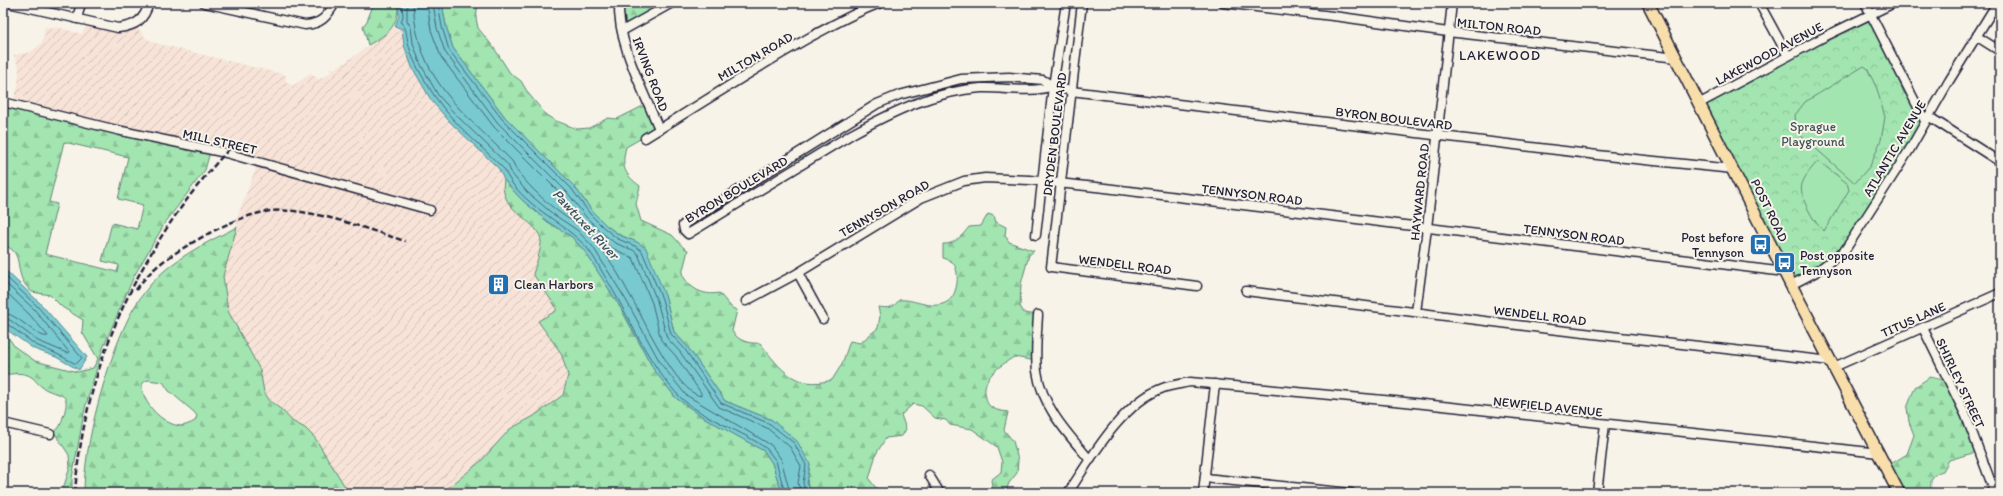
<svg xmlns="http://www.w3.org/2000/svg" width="2003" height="496" viewBox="0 0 2003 496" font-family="Itim,sans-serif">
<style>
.industrial{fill:url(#industrial-furrows)}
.forest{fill:url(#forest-firs);stroke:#628476;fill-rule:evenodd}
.park{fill:url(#park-crowns);stroke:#628476}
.pitch{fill:#a2e5b0;stroke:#628476}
.water{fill:#79cad0;stroke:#568794}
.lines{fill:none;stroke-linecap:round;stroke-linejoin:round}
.shore{stroke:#456577;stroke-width:1}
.minor-casing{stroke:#22223b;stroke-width:11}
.major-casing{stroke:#22223b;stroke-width:14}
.minor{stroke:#f7f3e8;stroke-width:8}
.major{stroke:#f8deab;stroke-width:11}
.rail{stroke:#22223b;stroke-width:2.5;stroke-dasharray:6 3;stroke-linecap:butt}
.labels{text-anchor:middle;stroke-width:4;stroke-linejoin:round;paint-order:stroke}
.street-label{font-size:13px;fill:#22223b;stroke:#f7f3e8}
.park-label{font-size:13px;fill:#425358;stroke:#f7f3e8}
.poi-label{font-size:13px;fill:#22223b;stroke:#f7f3e8;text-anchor:start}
.neighbourhood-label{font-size:14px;letter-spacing:1px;fill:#22223b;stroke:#f7f3e8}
.water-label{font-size:14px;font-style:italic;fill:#3c5468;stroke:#f7f3e8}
</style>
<defs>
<pattern id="industrial-furrows" width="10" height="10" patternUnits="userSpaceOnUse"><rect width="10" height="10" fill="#f7e3d7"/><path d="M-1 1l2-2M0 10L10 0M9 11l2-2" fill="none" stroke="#d3c2b9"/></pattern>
<pattern id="forest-firs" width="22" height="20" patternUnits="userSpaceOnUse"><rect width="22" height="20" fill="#a2e5b0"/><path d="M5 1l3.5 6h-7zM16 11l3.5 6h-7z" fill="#8bc498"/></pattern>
<pattern id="park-crowns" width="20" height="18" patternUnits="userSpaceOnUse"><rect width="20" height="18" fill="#a2e5b0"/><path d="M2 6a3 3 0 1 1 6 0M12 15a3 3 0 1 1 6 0" fill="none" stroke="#8bc498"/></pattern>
</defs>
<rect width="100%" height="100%" fill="#f7f3e8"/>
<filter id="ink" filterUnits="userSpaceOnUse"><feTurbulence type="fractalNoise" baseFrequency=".025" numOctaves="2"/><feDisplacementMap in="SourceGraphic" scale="8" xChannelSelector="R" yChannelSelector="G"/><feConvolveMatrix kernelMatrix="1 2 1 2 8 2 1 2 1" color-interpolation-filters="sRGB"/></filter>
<g filter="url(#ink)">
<polygon class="industrial" points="87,24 118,27 135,25 146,38 155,43 286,75 286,82 293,86 311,73 319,80 331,72 331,68 334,69 349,60 395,26 402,29 404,45 431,100 449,121 499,169 504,180 503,186 506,199 537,231 541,243 533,274 557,306 556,311 538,321 561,353 568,375 563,395 534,416 510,429 481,461 442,493 349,493 315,438 305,428 292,421 283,411 270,401 264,392 260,370 228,311 223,276 237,227 237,218 257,165 256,163 13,104 18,85 19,68 14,55 31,52 42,43 45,27 60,28 82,34"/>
<g class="forest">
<path d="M374,3h24c1,23 -10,31 -30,42l-5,-19 4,-5z"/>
<path d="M442,3h36l-2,15 2,10 16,20 16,25 11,8 7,12 18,22 8,5 23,9 12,-1 19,-10 9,1 28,-14 11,25 -30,17c-5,20 -2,27 14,39l-4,18 5,17 31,14 12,13 4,2 -6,24c8,15 21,22 37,19l13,15 5,2 -5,21c6,10 17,13 28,12 21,27 35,47 72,37l10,-16 8,-23 10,2 18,-15 2,-12 -2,-9c10,1 15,2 21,-7 15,-2 32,11 48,2 11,-6 14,-32 5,-40 -2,-2 -6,-3 -9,-4v-14c11,1 19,-8 26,-17l12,-1 7,-12 6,2 2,6 10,5 -1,8 4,7 25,9 -5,4 -8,29 -1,22 4,7 14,2 -2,46 -22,-4c-14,9 -34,21 -28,41 1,4 2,8 7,10 4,3 10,3 15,4l-4,18 9,11 5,19 -1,13 -8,10 -4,10h-12l-2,-13 10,-8 1,-10 -5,-15 -25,-18 -22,-4 -4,-5 -11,-2 -13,-12 -9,-2 -12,11 5,14 -4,7 -16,2 -10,16 -7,25 7,9 8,3v2h-73l-4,-10 3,-19 -38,-44 -47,-19 -38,-55 -13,-14 -8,-34 -29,-56 -17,-7 -13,-9 -14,-14 -19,-26 -69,-69 -52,-69 -7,-22z"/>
<polygon points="618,3 669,3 622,29"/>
<path d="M3,101l207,51 -5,18 -40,53 -31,53 -31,72 -18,60 -13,70v15h-21l7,-1 5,-3 7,-22 -1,-12 -15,-23c6,-4 7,-8 9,-15 10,-28 -5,-19 -21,-30 -4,-3 -6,-6 -9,-9 -9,-7 -20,-4 -30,-3v-45l12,17 20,14 43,11 15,-4 5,-9 -16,-27 1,-12 -21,-13 -12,-12 -18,-3c-4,-4 -8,-8 -10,-13 -6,-14 0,-28 -19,-34zM64,142l64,15 -10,42 25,6 -6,24 -25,-6 -10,38 17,4 -2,7 -72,-18 12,-50 -8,-2z"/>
<path d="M504,180l17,19 27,23 24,15 14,16 33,52 35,65 22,28 27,19 61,34 8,12 10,30h-340l39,-32 29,-32 24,-13 29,-21 5,-20 -7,-22 -23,-32 18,-10v-4l-23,-33c3,-10 7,-21 8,-30 2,-24 -44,-31 -37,-64z"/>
<path d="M237,227l-14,49 5,35 32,59 4,22 6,9 13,10 9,10 13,7 10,10 34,55h-265c0,-50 22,-128 44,-174 8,-17 22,-36 36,-48 22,-19 48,-31 73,-44zM147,380l16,2 6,9 25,21 3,4 -2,5c-4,2 -10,5 -15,5 -18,-2 -39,-24 -38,-42z"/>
<path d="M1930,377l18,4 17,34 11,37 -27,8 -6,11c-12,3 -14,11 -11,22h-33l-13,-26 21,-13 7,-19 -5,-13 -2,-14 8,-21z"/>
</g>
<polygon class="park" points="1871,14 1904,93 1927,115 1845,249 1794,283 1700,102"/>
<g class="pitch">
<polygon points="1864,66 1867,68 1877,89 1885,117 1881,140 1870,166 1855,183 1797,132 1795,115 1805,102"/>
<path d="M1818,161l29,22 2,7 -25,41c-9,-6 -26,-36 -22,-47 3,-9 10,-16 16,-23z"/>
</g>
<g class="water">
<polygon points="398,3 442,3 446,26 453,48 505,117 574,186 593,212 607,226 619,235 637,242 646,248 666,298 674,332 687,346 725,401 772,420 797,441 810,464 807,483 811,493 782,493 772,463 764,451 703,417 676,398 654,370 619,305 586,253 572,237 548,222 521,199 504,180 499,169 449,121 431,100 412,67 404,45 402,29 395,26 399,16"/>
<polygon points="3,268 40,303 87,357 79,370 56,357 34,349 3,327"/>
</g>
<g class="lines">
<g class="shore">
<path d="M402,3l1,13 -2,7c6,5 5,11 7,19 3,15 11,29 19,42 19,34 50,58 77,85 16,37 59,51 84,80 6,8 11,17 16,26 25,40 43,89 77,123 22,21 61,32 86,51l9,12 9,32"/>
<polyline points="407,3 407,21 411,27 413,43 420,63 438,95 456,115 508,165 512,174 527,192 553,214 577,230 593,247 626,300 661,364 686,395 771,445 781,459 790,493"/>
<path d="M413,3c4,78 49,107 99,158 3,4 3,8 6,11 10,14 47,50 63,52l1,-3 -20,-26 -68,-68 -53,-70 -10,-27 -4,-27"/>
<polyline points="433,3 437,28 445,52 498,123 567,192 586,217 601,232 615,243 633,250 638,254 657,301 667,338 680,352 719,407 767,428 790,447 801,466 798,483 801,493"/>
<polyline points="438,3 442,27 449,50 502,119 571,188 590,214 604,228 618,239 635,246 642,251 662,299 671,334 684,348 721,403 770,424 794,443 806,465 803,483 806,493"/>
<path d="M593,235l19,13 21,10 19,45 9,37 14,15 26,38v3c-24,-3 -58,-78 -70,-99 -11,-20 -23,-42 -38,-59z"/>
<polyline points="3,274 37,306 82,358 76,364 57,354 36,345 7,324 3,324"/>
<polyline points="3,281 34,309 69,352 67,353 38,341 10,320 3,319"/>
<path d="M3,289l26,25 19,22c-11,3 -30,-23 -45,-23"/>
</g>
<defs>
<g id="minor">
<path d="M8,3l110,25c17,-2 26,-7 31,-25"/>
<path d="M204,3l101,22c16,-1 22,-8 30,-22"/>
<path d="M619,3c-2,40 25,89 40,126"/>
<polyline points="1082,3 1051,267 1197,286"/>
<polyline points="1223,3 1341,17 1448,32 1677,58"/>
<polyline points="1759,3 1788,56"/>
<polyline points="1865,3 1925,121"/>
<polyline points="77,19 81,3"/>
<polyline points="622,31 672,3"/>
<polyline points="1976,36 2000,51"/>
<path d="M1053,86c-23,8 -48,1 -72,2 -46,3 -89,24 -129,46l-164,100 -4,-4 -1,-5 14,-9 180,-112 22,-9 62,-16 48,-2 34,3 10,6 18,5 535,65 127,13"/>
<polyline points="3,102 117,130 226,153 430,210"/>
<polyline points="1700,103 1822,38 1894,3"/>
<polyline points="1928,116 2000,162"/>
<path d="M645,138c56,-34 110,-70 167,-102 23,-12 45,-25 69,-33"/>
<polyline points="1036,235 1053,86 1066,3"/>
<polyline points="798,273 823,319"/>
<polyline points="1791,285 1816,272 1845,250 1910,149 1949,81 1997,3"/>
<polyline points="1246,291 1549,329 1831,361"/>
<polyline points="746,301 798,273 921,198 964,181 985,178 1030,180 1105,188 1785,272"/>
<polyline points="1416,312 1427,228 1452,3"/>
<path d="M1038,315c-1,18 -3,38 -1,56 5,36 31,63 53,89"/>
<polyline points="1923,328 1966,416 1995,493"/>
<polyline points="1834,367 2000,293"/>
<polyline points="3,423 50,434"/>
<polyline points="929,475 940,493"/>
<polyline points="1205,478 1351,493"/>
<path d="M1068,493c23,-35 54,-90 95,-105 9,-3 18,-4 27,-6l215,20 474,51"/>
<polyline points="1203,493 1215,384"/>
<polyline points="1597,493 1605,424"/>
</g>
<polyline id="major" points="1648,3 1791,285 1899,493"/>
</defs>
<use href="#minor" class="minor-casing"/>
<use href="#major" class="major-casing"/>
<use href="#minor" class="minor"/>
<use href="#major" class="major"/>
<g class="rail">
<path d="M136,290c16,-24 37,-36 61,-50 21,-12 43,-23 67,-28 40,-8 101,17 141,29"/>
<path d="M75,493c9,-130 68,-253 157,-347"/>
</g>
</g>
</g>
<defs>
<symbol id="bus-square" viewBox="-11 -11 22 22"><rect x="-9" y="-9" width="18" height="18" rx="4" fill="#1f6fb2" stroke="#f7f3e8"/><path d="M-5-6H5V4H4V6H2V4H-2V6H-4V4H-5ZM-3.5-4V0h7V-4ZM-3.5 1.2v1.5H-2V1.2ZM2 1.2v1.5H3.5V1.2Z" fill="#fff"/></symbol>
<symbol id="building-square" viewBox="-11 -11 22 22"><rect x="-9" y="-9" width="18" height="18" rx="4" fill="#1f6fb2" stroke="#f7f3e8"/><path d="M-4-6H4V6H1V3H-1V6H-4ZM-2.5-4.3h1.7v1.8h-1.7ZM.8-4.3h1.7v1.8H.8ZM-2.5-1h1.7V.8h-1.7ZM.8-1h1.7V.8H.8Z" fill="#fff"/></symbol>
</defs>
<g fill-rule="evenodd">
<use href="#bus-square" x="1748" y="232" width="25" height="25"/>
<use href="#bus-square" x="1772" y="250" width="25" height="25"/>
<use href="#building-square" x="486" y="272" width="25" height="25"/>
</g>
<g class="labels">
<g class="street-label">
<text transform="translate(1499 26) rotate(6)" y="5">MILTON ROAD</text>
<text transform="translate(1769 53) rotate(-28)" y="5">LAKEWOOD AVENUE</text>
<text transform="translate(755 56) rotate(-30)" y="5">MILTON ROAD</text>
<text transform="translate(651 74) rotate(69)" y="5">IRVING ROAD</text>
<text transform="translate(1394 118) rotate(7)" y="5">BYRON BOULEVARD</text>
<text transform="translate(1054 134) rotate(-83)" y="5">DRYDEN BOULEVARD</text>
<text transform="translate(220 141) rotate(13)" y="5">MILL STREET</text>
<text transform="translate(1894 148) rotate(-59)" y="5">ATLANTIC AVENUE</text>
<text transform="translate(736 189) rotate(-31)" y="5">BYRON BOULEVARD</text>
<text transform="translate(1419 192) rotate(-84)" y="5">HAYWARD ROAD</text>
<text transform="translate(1252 194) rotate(7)" y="5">TENNYSON ROAD</text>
<text transform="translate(884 208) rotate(-30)" y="5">TENNYSON ROAD</text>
<text transform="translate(1770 210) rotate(64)" y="5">POST ROAD</text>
<text transform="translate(1574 234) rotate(7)" y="5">TENNYSON ROAD</text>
<text transform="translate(1125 264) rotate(7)" y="5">WENDELL ROAD</text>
<text transform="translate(1540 315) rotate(7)" y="5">WENDELL ROAD</text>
<text transform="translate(1913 319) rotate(-24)" y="5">TITUS LANE</text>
<text transform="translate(1961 383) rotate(65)" y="5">SHIRLEY STREET</text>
<text transform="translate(1548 406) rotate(6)" y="5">NEWFIELD AVENUE</text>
</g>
<g class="park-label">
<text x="1813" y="131">Sprague<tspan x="1813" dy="15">Playground</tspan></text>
</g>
<g class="poi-label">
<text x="1744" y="242" text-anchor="end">Post before<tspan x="1744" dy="15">Tennyson</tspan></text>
<text x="1800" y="260">Post opposite<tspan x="1800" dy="15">Tennyson</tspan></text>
<text x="514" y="289">Clean Harbors</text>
</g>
<g class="neighbourhood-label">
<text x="1500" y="60">LAKEWOOD</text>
</g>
<g class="water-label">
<text transform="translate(586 224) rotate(47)" y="5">Pawtuxet River</text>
</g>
</g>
<rect width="2003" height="496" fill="none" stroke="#f7f3e8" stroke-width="16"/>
<rect x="8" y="8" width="1987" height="480" fill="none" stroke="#22223b" stroke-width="1.5" filter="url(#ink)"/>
</svg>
